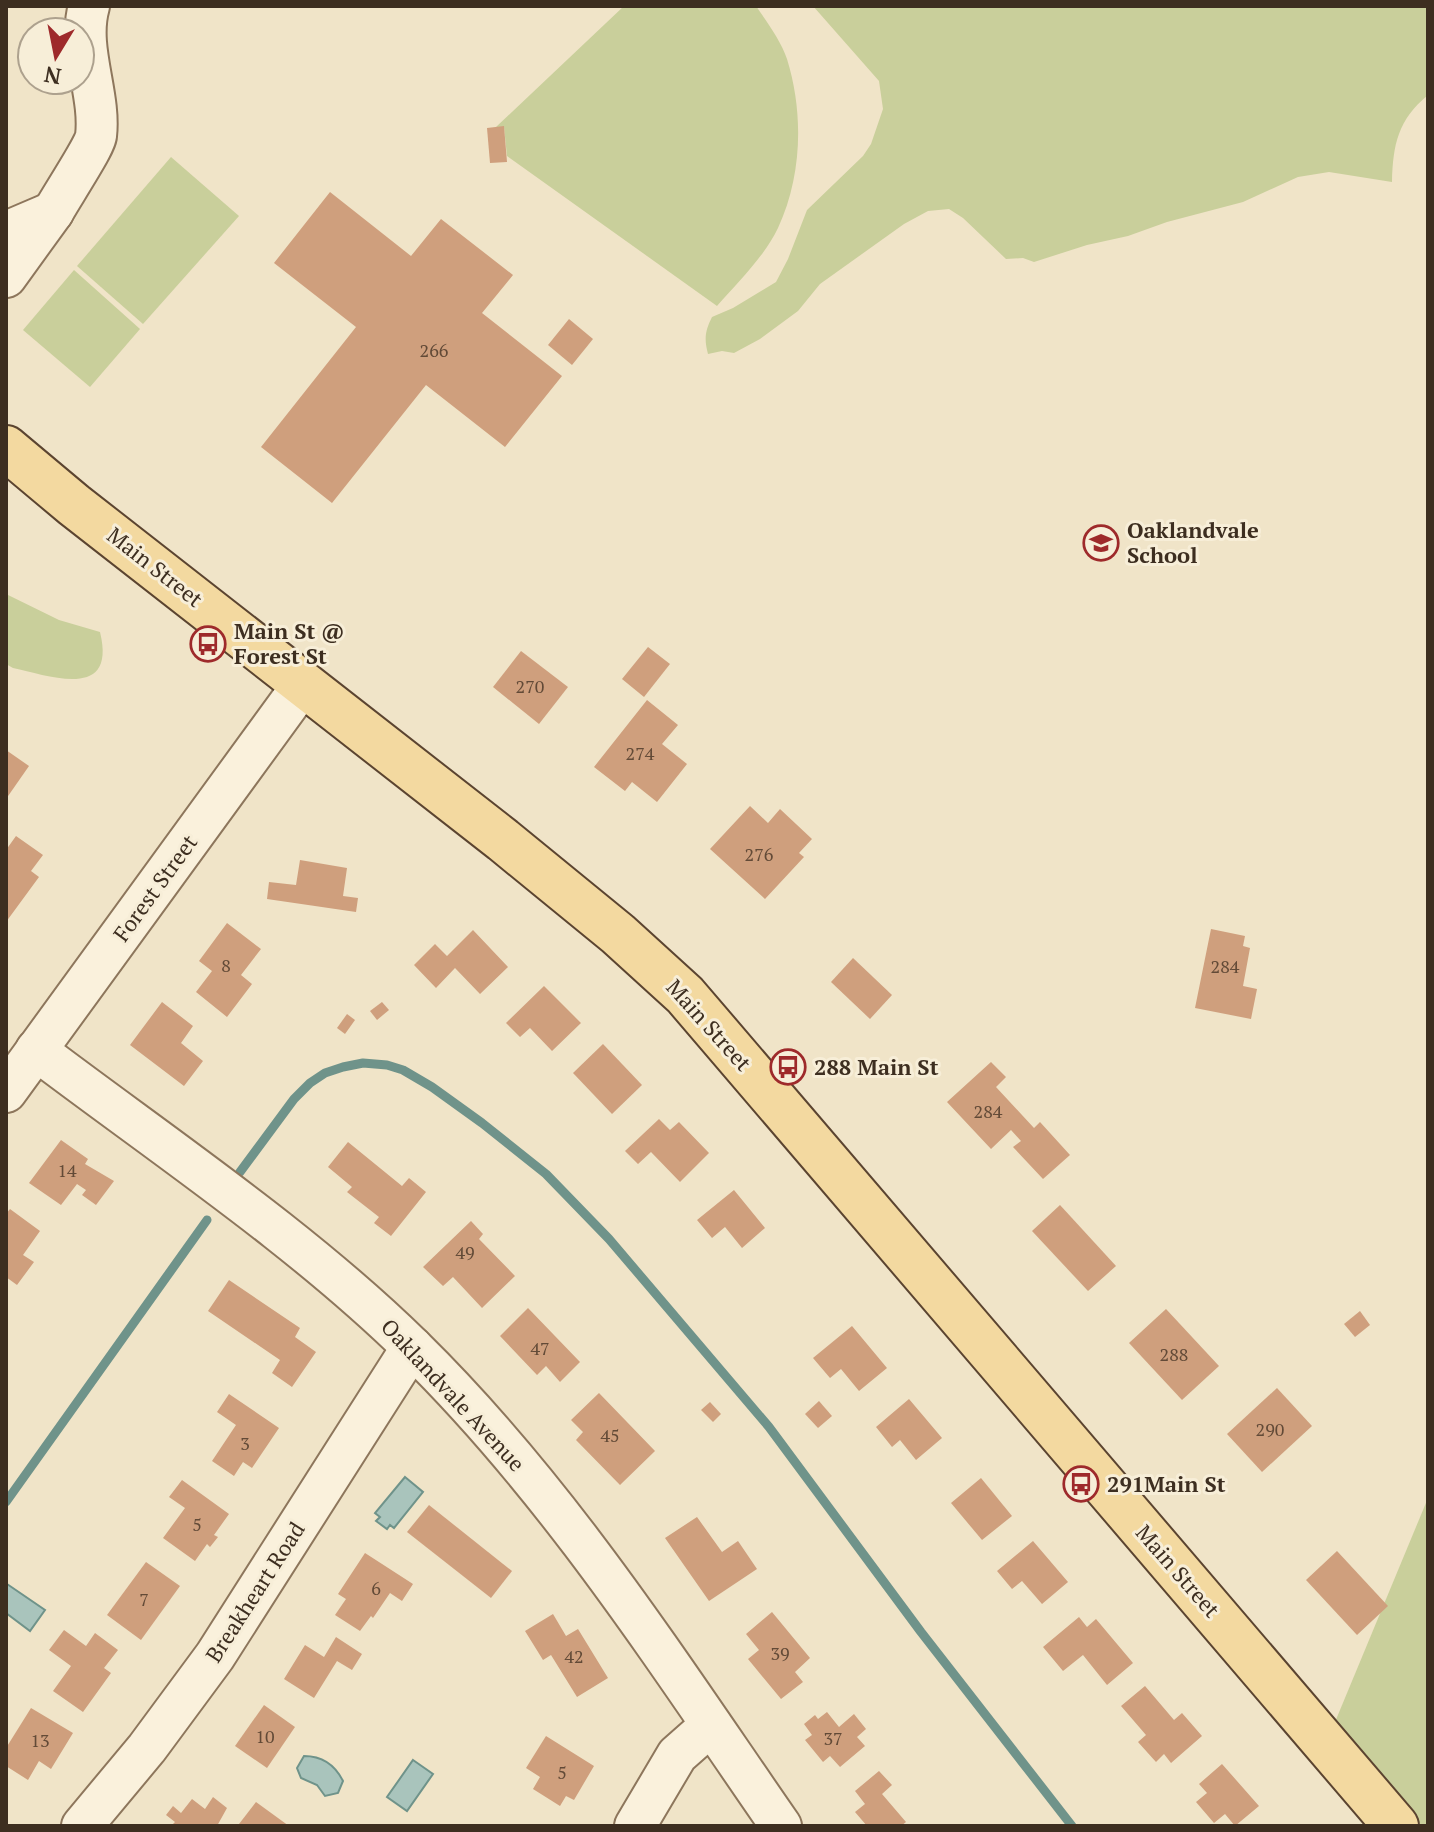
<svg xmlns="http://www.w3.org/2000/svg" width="1434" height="1832" viewBox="0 0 1434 1832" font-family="'PT Serif',serif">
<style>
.green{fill:#c9cf9b}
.water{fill:#a9c4bc;stroke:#6f938a;stroke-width:2}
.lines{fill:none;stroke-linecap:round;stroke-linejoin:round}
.stream{stroke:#6f938a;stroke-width:9}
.building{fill:#cf9f7d}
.minor-casing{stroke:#8d765c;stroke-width:44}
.major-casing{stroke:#5b4430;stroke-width:48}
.minor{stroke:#faf1dc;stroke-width:40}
.major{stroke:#f3d9a0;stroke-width:44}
.labels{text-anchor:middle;stroke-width:6;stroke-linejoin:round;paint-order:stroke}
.number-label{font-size:18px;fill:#624a37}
.poi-label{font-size:22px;font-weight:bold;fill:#3d2e20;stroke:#f7eed8;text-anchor:start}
.street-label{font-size:22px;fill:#3d2e20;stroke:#f7eed8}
</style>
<rect width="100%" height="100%" fill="#f0e4c8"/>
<g class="green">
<path d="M624,6h132c11,16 25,35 31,53 17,55 15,117 -9,169 -14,29 -40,54 -61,78l-210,-150 -3,-29h-8z"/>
<path d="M813,6h615v89c-30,25 -35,49 -36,87l-63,-10 -31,5 -55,25 -76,20 -39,14 -41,9 -53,17 -11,-4 -17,1 -43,-41 -14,-9 -21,2 -24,13 -84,60 -22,27 -38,28 -26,14 -12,-2 -14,3c-4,-15 -3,-23 4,-37l21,-9 43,-26 12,-23 19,-49 56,-54 8,-12 12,-35 -4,-28z"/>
<polygon points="171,157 239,216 143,324 77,266"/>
<polygon points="74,270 140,329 90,387 23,330"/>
<path d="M6,594l53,26 41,12c17,69 -50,44 -87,36l-7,-4z"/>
<polygon points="1428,1498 1428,1826 1422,1826 1335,1722"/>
</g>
<g class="water">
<polygon points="405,1477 423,1492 394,1528 390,1525 387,1529 376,1521 380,1517 375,1513"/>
<polygon points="7,1584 45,1610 30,1631 6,1613"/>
<path d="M304,1756c18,0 31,9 39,25l-5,12 -13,3 -8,-11 -16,-7 -4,-10z"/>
<polygon points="413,1760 433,1774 407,1811 387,1797"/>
</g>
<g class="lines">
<g class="stream">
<polyline points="240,1172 294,1099 310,1083 325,1073 343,1067 363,1063 387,1065 403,1070 432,1087 482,1123 546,1174 609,1239 769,1427 921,1632 1072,1826"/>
<polyline points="6,1502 207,1220"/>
</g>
</g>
<g class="building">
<polygon points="504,126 507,162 490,163 487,128"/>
<polygon points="330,192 411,256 441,219 513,275 482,313 562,376 505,447 426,385 332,503 261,447 356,327 274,263"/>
<polygon points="569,319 593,339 572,365 548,345"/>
<polygon points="648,647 670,664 644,697 622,679"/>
<polygon points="521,651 568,687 539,724 493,687"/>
<polygon points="647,700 678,725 662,744 687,764 657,802 632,782 625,791 594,767"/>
<polygon points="6,750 29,766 6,799"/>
<polygon points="750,806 768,823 780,809 812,839 799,853 804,857 765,899 710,849"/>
<polygon points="16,836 43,855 31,871 39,877 6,922 6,850"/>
<polygon points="300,860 347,868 343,896 358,898 356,912 267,899 269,882 296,885"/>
<polygon points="227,923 261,949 241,975 252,984 227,1017 196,992 212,971 199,961"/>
<polygon points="1211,929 1245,936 1243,946 1250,948 1243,986 1257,989 1251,1019 1195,1008"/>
<polygon points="473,930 508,967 480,994 455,968 436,988 414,965 435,944 447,956"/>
<polygon points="853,958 892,995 870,1019 831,982"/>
<polygon points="544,986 581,1023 552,1051 530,1028 520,1037 506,1023"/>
<polygon points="162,1002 193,1026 181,1043 203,1061 184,1086 130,1045"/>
<polygon points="382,1002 389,1010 377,1020 370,1011"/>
<polygon points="347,1014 355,1020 345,1034 337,1028"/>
<polygon points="603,1044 642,1085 612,1114 573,1073"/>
<polygon points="991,1062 1006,1077 996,1087 1034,1128 1040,1122 1070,1155 1043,1179 1013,1147 1021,1141 1011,1130 991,1149 947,1102"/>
<polygon points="659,1119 670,1130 679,1122 709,1153 680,1182 651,1152 638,1164 625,1151"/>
<polygon points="61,1140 88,1159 85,1164 114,1181 96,1205 82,1195 86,1190 77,1184 61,1205 29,1183"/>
<polygon points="348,1142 402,1186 409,1178 426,1192 391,1236 374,1223 379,1217 347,1192 352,1187 328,1167"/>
<polygon points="734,1190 765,1228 742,1248 725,1227 712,1238 697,1220"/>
<polygon points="1060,1205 1116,1266 1088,1291 1032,1231"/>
<polygon points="10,1209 40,1231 23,1255 34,1262 17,1285 6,1277 6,1214"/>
<polygon points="471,1221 483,1234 479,1239 515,1276 482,1308 453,1277 443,1286 423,1267"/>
<polygon points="229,1280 300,1328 295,1337 316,1352 292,1387 272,1373 280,1360 208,1311"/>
<polygon points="528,1308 580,1362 560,1382 546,1366 537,1375 500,1336"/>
<polygon points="1166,1309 1219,1366 1182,1400 1129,1343"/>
<polygon points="1360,1311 1370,1325 1355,1337 1344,1324"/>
<polygon points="852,1326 887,1368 859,1391 841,1369 830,1378 813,1358"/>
<polygon points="1277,1388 1312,1426 1262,1472 1227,1434"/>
<polygon points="599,1393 655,1451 620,1485 576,1440 583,1432 571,1420"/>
<polygon points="229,1394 279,1428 252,1468 243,1462 234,1476 212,1461 236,1425 217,1412"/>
<polygon points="909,1399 942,1438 916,1460 900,1440 892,1447 876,1427"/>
<polygon points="819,1401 832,1416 818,1428 805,1414"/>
<polygon points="710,1402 721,1414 713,1422 701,1410"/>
<polygon points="981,1478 1012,1516 982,1540 951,1503"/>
<polygon points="182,1480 229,1514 214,1535 218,1537 210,1547 207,1544 195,1561 163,1538 185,1508 169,1497"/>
<polygon points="429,1505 512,1571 491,1598 407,1532"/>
<polygon points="697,1517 722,1552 738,1541 757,1569 709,1601 665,1538"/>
<polygon points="1033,1541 1068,1582 1042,1604 1022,1581 1012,1589 997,1571"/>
<polygon points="1337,1551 1388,1606 1357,1635 1306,1580"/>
<polygon points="365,1553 413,1584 402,1601 390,1593 373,1618 371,1616 360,1631 335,1615 346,1599 338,1594"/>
<polygon points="146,1562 180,1586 141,1640 107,1615"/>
<polygon points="772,1612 810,1658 795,1672 803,1682 781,1699 748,1659 759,1650 746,1634"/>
<polygon points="553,1614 566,1636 578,1629 608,1678 577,1697 551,1655 543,1660 525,1631"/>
<polygon points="1079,1617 1087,1627 1096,1619 1133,1663 1107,1685 1083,1655 1063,1671 1043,1647"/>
<polygon points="64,1630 86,1646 95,1633 118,1650 104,1668 111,1673 83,1712 53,1691 71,1666 49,1650"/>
<polygon points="336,1637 362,1654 352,1670 337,1661 314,1698 284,1679 305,1645 324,1657"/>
<polygon points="1145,1686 1174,1720 1182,1713 1202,1736 1171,1763 1164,1754 1156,1762 1138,1742 1146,1735 1121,1706"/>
<polygon points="264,1705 295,1727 267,1768 235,1746"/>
<polygon points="31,1708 73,1733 51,1769 39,1761 28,1780 6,1766 6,1748"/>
<polygon points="827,1712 839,1727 854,1714 866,1729 857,1737 865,1746 840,1767 830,1756 823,1762 805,1740 812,1735 804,1724 815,1715 818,1719"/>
<polygon points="546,1736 594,1766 574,1800 566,1796 560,1806 533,1789 540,1777 526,1768"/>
<polygon points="1222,1764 1259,1806 1235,1826 1225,1814 1214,1823 1196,1802 1207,1793 1199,1784"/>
<polygon points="879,1771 892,1785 882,1794 906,1822 901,1826 867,1826 855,1812 865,1804 855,1791"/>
<polygon points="213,1797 227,1808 217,1826 171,1826 175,1822 166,1815 173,1806 181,1813 192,1799 205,1809"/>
<polygon points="256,1802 289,1826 239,1824"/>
</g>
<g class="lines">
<defs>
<g id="minor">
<path d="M53,212c7,-13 43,-68 43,-76 5,-42 -19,-88 -7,-130"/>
<polyline points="6,232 53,212 6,277"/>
<path d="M36,1050c124,94 265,188 376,297 145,142 254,313 369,479"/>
<polyline points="6,1092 304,683"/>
<polyline points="82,1826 147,1748 215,1656 412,1347"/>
<polyline points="635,1826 677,1755 711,1725"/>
</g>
<polyline id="major" points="6,448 74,505 503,840 618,934 685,995 1396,1826"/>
</defs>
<use href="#minor" class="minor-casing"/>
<use href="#major" class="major-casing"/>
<use href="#minor" class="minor"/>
<use href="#major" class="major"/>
</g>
<defs>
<symbol id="school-ring" viewBox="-11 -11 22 22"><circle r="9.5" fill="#f7eed8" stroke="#9e2a2b" stroke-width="1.5"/><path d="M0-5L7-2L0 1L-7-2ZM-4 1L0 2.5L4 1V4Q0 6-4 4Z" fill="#9e2a2b"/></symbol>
<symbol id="bus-ring" viewBox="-11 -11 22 22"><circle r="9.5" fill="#f7eed8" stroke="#9e2a2b" stroke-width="1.5"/><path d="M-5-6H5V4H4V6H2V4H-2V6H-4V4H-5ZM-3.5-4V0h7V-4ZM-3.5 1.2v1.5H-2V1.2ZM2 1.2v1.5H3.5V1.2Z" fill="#9e2a2b"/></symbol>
</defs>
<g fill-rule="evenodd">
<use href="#school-ring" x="1081" y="523" width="40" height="40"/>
<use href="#bus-ring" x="188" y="624" width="40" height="40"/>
<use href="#bus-ring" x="768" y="1047" width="40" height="40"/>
<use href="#bus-ring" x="1061" y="1464" width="40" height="40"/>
</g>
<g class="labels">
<g class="number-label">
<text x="434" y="357">266</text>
<text x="530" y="693">270</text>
<text x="640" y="760">274</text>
<text x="759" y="861">276</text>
<text x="226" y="972">8</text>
<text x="1225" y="973">284</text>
<text x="988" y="1118">284</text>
<text x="67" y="1177">14</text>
<text x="465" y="1259">49</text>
<text x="540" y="1355">47</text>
<text x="1174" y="1361">288</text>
<text x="1270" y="1436">290</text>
<text x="610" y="1442">45</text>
<text x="245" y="1450">3</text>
<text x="197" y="1531">5</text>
<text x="376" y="1595">6</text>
<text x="144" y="1606">7</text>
<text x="780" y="1660">39</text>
<text x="574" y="1663">42</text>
<text x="265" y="1743">10</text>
<text x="833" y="1745">37</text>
<text x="40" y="1747">13</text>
<text x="562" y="1779">5</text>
</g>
<g class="poi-label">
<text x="1127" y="538">Oaklandvale<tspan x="1127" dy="25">School</tspan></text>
<text x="234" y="639">Main St @<tspan x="234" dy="25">Forest St</tspan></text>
<text x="814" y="1075">288 Main St</text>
<text x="1107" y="1492">291Main St</text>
</g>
<g class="street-label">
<text transform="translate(155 567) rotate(38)" y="8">Main Street</text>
<text transform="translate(155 888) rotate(-54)" y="8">Forest Street</text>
<text transform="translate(709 1025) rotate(48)" y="8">Main Street</text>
<text transform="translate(453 1395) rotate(47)" y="8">Oaklandvale Avenue</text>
<text transform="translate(1178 1571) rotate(49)" y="8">Main Street</text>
<text transform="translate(255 1592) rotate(-57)" y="8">Breakheart Road</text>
</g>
</g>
<rect width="1434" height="1832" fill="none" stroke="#3d2e20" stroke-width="16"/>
<g transform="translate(56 56) rotate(190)"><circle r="38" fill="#f7eed8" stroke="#ada18e" stroke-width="2"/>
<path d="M0-6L14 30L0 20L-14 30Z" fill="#9e2a2b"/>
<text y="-12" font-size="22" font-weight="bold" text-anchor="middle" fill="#3d2e20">N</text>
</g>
</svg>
